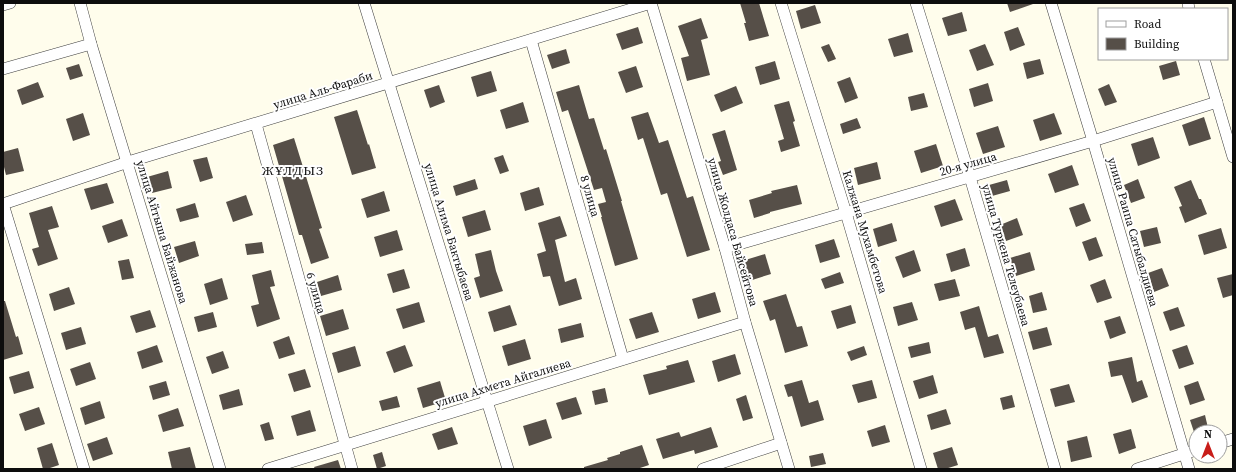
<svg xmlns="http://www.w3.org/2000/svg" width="1236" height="472" viewBox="0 0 1236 472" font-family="'Source Serif 4',serif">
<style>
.building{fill:#564f48}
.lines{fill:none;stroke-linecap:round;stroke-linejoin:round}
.minor-casing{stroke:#404040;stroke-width:12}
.minor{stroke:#fff;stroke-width:11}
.labels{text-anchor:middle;stroke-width:4;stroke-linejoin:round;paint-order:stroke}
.street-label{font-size:12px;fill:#0d0d0d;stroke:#fff}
.neighbourhood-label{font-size:13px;letter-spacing:1px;fill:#0d0d0d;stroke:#fff}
</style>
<rect width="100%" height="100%" fill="#fffdec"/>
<g class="building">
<polygon points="740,3 759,3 769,36 749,41 744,23 746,23"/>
<polygon points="1007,3 1033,3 1033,4 1010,12"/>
<polygon points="815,5 821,23 801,29 796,11"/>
<polygon points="962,12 967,31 948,36 942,18"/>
<polygon points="701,18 708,38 701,40 710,75 687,81 681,58 689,56 678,26"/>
<polygon points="638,27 643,43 622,50 616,34"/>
<polygon points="1018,27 1025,45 1010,51 1004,32"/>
<polygon points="908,33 913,52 894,57 888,39"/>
<polygon points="829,44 836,59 828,62 821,47"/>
<polygon points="985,44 994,65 977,71 969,50"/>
<polygon points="566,49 570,63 552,69 547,55"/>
<polygon points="1040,59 1044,74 1027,79 1023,63"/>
<polygon points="775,61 780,79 760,85 755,67"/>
<polygon points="1176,61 1180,75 1163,80 1159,66"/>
<polygon points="79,64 83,76 70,80 66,68"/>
<polygon points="636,66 643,87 626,93 618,72"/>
<polygon points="491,71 497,91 477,97 471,77"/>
<polygon points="850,77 858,98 845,103 837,82"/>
<polygon points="38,82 44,97 22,105 17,90"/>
<polygon points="988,83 993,101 974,107 969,89"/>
<polygon points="1109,84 1117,102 1105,106 1098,89"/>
<polygon points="439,85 445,102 430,108 424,90"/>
<polygon points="579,85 589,119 594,118 604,150 606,149 622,201 621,201 638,259 615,266 601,217 602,217 598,204 606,202 602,188 594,190 568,110 562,112 556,92"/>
<polygon points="736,86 743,103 721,112 714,95"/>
<polygon points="924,93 928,107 911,111 908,97"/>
<polygon points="789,101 795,121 793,122 800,146 781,152 778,141 784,139 774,105"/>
<polygon points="523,102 529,122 506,129 500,110"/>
<polygon points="357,110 368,145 369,144 376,168 352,175 334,117"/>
<polygon points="648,112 659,143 668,140 687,198 693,196 710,250 687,257 667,193 661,195 643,138 638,140 631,117"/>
<polygon points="83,113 90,135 73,141 66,119"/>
<polygon points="1054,113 1062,134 1040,141 1033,120"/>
<polygon points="1204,117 1211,139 1189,146 1182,125"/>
<polygon points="857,118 861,128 843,134 840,124"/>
<polygon points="998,126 1005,147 983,154 976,133"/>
<polygon points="725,130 737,170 723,175 718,162 721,161 712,134"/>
<polygon points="1153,137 1160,158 1138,166 1131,144"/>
<polygon points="294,138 322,228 319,229 329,258 311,264 302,235 299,235 273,145"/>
<polygon points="936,144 943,166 921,173 914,151"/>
<polygon points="18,148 24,171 6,175 3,163 3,152"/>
<polygon points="503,155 509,171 500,174 494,158"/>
<polygon points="207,157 213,178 200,182 193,160"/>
<polygon points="877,162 881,179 858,185 854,168"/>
<polygon points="1072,165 1079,185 1055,193 1048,174"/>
<polygon points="168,171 172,188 152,193 147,177"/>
<polygon points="475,179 478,189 456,196 453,186"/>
<polygon points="1138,179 1145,198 1131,203 1124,185"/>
<polygon points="1007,180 1010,191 992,196 989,185"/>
<polygon points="1191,180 1199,199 1201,199 1207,214 1185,223 1179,207 1182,206 1174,187"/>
<polygon points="107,183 114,203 91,210 84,189"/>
<polygon points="797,185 802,204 770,212 770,213 754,218 749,200 772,193 771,191"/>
<polygon points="539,187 544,205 525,211 520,193"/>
<polygon points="384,191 390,211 367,218 361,199"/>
<polygon points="246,195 253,215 233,222 226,202"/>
<polygon points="955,199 963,220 941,227 934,206"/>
<polygon points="195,203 199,217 180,222 176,209"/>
<polygon points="1084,203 1091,221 1076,227 1069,208"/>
<polygon points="52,206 59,227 48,230 58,259 38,266 32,249 39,247 29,213"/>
<polygon points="485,210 491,230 468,237 462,217"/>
<polygon points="560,216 567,236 555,240 565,282 576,278 582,299 559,306 550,276 543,277 537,254 546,251 538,223"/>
<polygon points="1017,218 1023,235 1006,241 1000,225"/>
<polygon points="122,219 128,236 108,243 102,226"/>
<polygon points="892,223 897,241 878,247 873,229"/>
<polygon points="1157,227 1161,243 1144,247 1140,231"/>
<polygon points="1221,228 1227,248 1204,255 1198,235"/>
<polygon points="397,230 403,250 380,257 374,237"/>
<polygon points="1096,237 1103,256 1089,261 1082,242"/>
<polygon points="834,239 840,257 820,263 815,245"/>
<polygon points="195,241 199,256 179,263 174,247"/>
<polygon points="262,242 264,253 247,255 245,244"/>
<polygon points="965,248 970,266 951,272 946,254"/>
<polygon points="491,250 496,271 503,291 480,298 474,278 480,276 475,254"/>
<polygon points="914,250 921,271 903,278 895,257"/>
<polygon points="1030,252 1035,270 1016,276 1010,258"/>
<polygon points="765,254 771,274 749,281 742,261"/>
<polygon points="129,259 134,278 122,280 118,261"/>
<polygon points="1162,268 1169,286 1154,292 1148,273"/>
<polygon points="404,269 410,288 393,293 387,274"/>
<polygon points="271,270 275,286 270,287 280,319 257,327 251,306 259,304 252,275"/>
<polygon points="840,272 844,283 825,289 821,279"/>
<polygon points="1233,274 1233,295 1223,298 1217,278"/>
<polygon points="338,275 342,290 321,296 317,282"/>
<polygon points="222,278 228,299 210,305 204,284"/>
<polygon points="955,279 960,296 939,301 934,284"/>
<polygon points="1105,279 1112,298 1097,303 1090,285"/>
<polygon points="69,287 75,304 54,311 49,294"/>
<polygon points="715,292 721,312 698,319 692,299"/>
<polygon points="1042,292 1047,310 1033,313 1029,296"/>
<polygon points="786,294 797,327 802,326 808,346 785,353 775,319 770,321 763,301"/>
<polygon points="3,301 5,301 16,337 18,336 23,354 3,360"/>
<polygon points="419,302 425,322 403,329 396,309"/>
<polygon points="912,302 918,320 898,326 893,307"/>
<polygon points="510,305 517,325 494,332 488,312"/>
<polygon points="851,305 856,323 837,329 831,311"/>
<polygon points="979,306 988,337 998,334 1004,353 984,358 975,327 965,330 960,312"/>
<polygon points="1178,307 1185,326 1170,331 1163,312"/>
<polygon points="343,309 349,329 326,336 320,316"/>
<polygon points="150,310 156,327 136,333 130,316"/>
<polygon points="213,312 217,327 198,332 194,317"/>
<polygon points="652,312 659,332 636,339 629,319"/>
<polygon points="1120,316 1126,333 1110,339 1104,321"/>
<polygon points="581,323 584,337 561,343 558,329"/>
<polygon points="81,327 86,344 66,350 61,333"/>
<polygon points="1047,327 1052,345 1033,350 1028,332"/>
<polygon points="289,336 295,354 279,359 273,342"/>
<polygon points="525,339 531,359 508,366 502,346"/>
<polygon points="929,342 931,353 911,358 908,347"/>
<polygon points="157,345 163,362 142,369 137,352"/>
<polygon points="405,345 413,366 394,373 386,352"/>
<polygon points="1187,345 1194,364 1179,369 1172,350"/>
<polygon points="355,346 361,366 338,373 332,353"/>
<polygon points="864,346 867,355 851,361 847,352"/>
<polygon points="223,351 229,368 212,374 206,357"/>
<polygon points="735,354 741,374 718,382 712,361"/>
<polygon points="1132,357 1137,382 1142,380 1148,397 1132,403 1122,375 1111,377 1108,362"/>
<polygon points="688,360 695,382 649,395 643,375 667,369 666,366"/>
<polygon points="90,362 96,379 76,386 70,369"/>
<polygon points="305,369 311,387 294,392 288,374"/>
<polygon points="29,371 34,388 14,394 9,377"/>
<polygon points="933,375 938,393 919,399 913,381"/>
<polygon points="802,380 809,403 818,400 824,420 801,427 792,396 788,397 784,385"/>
<polygon points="872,380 877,398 858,403 852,385"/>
<polygon points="166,381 170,395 153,400 149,386"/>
<polygon points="440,381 446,401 423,408 417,388"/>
<polygon points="1198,381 1205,400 1190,405 1184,386"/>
<polygon points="1069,384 1075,402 1055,407 1050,389"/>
<polygon points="605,388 608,402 595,405 592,391"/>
<polygon points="239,389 243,405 223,410 219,395"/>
<polygon points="746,395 753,418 743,421 736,399"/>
<polygon points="1012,395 1015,407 1003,410 1000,398"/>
<polygon points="397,396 400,407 382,411 379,401"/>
<polygon points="576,397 582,414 562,420 556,403"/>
<polygon points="100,401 105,418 85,425 80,408"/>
<polygon points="39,407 45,424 25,431 19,414"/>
<polygon points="178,408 184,426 163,432 158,415"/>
<polygon points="946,409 951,424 931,430 927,415"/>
<polygon points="310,410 316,431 297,436 291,416"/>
<polygon points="1205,415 1208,428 1194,432 1190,420"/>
<polygon points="546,419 552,438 529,446 523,426"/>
<polygon points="269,422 274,439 265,441 260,425"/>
<polygon points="885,425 890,442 872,447 867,431"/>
<polygon points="452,427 458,444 438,450 432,434"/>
<polygon points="711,427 718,447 695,454 694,450 663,459 656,439 679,432 681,437"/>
<polygon points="1131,429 1136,448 1119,454 1113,434"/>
<polygon points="1087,436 1092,457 1071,462 1067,441"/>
<polygon points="107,437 113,454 93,461 87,444"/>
<polygon points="52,443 59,465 47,469 43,469 37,448"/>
<polygon points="642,445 649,465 637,469 584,469 584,467 608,460 607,458 620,454 620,452"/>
<polygon points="190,447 196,469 172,469 168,452"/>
<polygon points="952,447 958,465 945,469 938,469 933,453"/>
<polygon points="382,452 386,466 377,469 373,455"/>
<polygon points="823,453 826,464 811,467 809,456"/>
<polygon points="338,460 341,469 315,469 314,467"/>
</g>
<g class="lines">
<defs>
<g id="minor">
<polyline points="80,3 91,44 220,469"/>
<polyline points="364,3 508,469"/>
<polyline points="651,3 725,248 745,322 789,469"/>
<polyline points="781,3 846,213 921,469"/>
<polyline points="916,3 970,177 1055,469"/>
<polyline points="1051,3 1093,141 1189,469"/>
<polyline points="1188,3 1189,9"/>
<polyline points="3,5 10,3"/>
<polyline points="531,40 623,359"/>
<polyline points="1204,59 1233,157"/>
<polyline points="3,69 91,44"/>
<polyline points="256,124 352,469"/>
<polyline points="3,204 128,162 651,3"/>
<polyline points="3,204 84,469"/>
<polyline points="725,248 1093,141 1217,102"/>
<polyline points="1220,443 1233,439"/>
<polyline points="268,469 745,322"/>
<polyline points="703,469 781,443"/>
<polyline points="1137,469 1196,450"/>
</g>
</defs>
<use href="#minor" class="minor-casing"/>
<use href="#minor" class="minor"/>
</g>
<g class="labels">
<g class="street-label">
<text transform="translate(323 90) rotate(-17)" y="4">улица Аль-Фараби</text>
<text transform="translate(968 164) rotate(-16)" y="4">20-я улица</text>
<text transform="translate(590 196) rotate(74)" y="4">8 улица</text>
<text transform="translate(162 232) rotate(73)" y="4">улица Айтыша Байжанова</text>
<text transform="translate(449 232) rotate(73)" y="4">улица Алима Бактыбаева</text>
<text transform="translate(733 232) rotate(74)" y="4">улица Жолдаса Байсейтова</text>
<text transform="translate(865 232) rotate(73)" y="4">Калжана Мухамбетова</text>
<text transform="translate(1133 232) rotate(74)" y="4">улица Раипа Сатыбалдиева</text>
<text transform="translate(1006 255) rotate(74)" y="4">улица Туркена Телеубаева</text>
<text transform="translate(316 293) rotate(74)" y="4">6 улица</text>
<text transform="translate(503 383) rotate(-17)" y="4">улица Ахмета Айгалиева</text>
</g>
<g class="neighbourhood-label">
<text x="293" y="175">ЖҰЛДЫЗ</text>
</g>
</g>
<rect width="1236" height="472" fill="none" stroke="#0d0d0d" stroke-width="8"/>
<rect x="1098" y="8" width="130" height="52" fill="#ffffff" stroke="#9e9e9e"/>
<rect x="1106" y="21" width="20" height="6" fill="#ffffff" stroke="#9e9e9e"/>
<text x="1134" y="28" font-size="12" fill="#0d0d0d">Road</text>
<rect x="1106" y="38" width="20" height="12" fill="#564f48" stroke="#9e9e9e"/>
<text x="1134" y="48" font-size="12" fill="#0d0d0d">Building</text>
<g transform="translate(1208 444)"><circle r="19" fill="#ffffff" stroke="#9e9e9e"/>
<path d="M0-3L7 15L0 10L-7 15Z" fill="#c81d19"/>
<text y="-6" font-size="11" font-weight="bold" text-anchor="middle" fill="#0d0d0d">N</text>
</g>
</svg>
